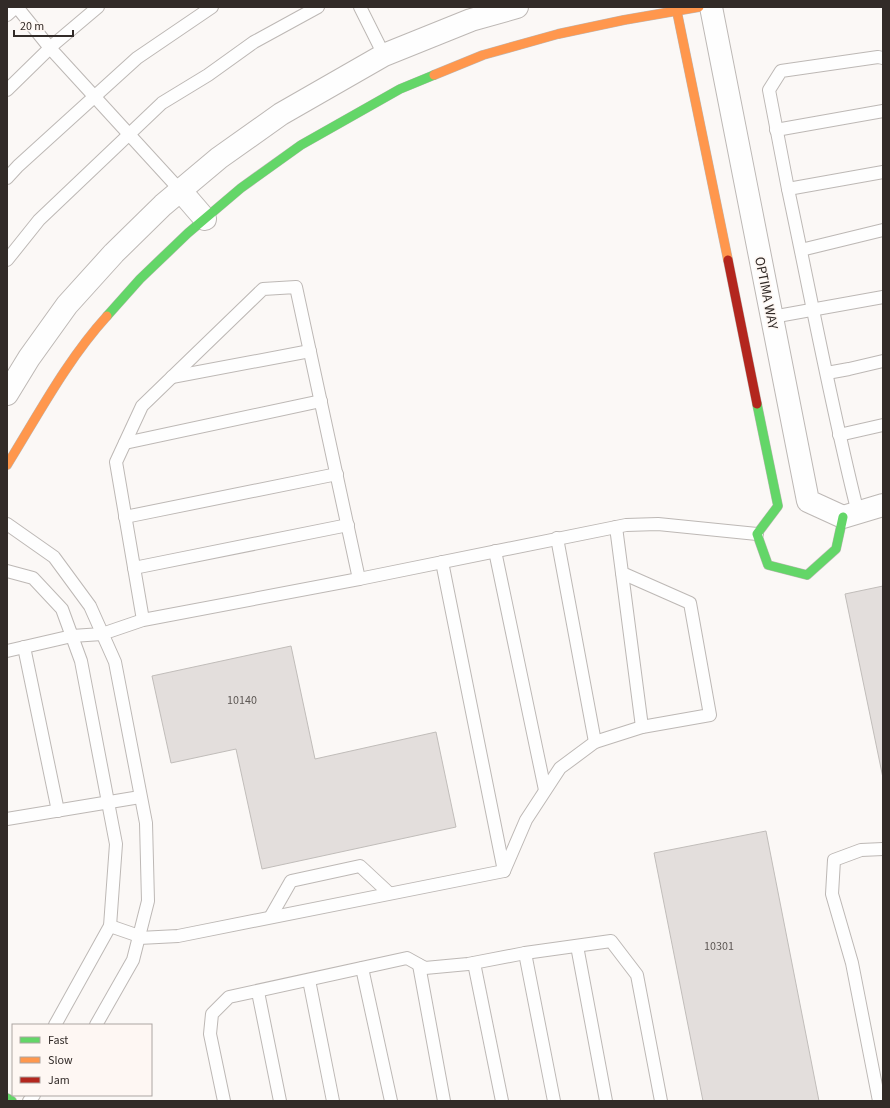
<svg xmlns="http://www.w3.org/2000/svg" width="890" height="1108" viewBox="0 0 890 1108" font-family="'Source Sans 3',sans-serif">
<style>
.building{fill:#e3dedc;stroke:#c1bdba}
.lines{fill:none;stroke-linecap:round;stroke-linejoin:round}
.lane-casing{stroke:#bdb8b5;stroke-width:14}
.street-casing{stroke:#bdb8b5;stroke-width:24}
.fast-casing{stroke:#bdb8b5;stroke-width:10}
.slow-casing{stroke:#bdb8b5;stroke-width:10}
.jam-casing{stroke:#bdb8b5;stroke-width:10}
.lane{stroke:#fefefe;stroke-width:12}
.street{stroke:#fefefe;stroke-width:22}
.fast{stroke:#63d668;stroke-width:9}
.slow{stroke:#ff974d;stroke-width:9}
.jam{stroke:#b3261e;stroke-width:9}
.labels{text-anchor:middle;stroke-width:3;stroke-linejoin:round;paint-order:stroke}
.number-label{font-size:12px;fill:#5e5855}
.street-label{font-size:14px;fill:#322b28;stroke:#fef7f3}
</style>
<rect width="100%" height="100%" fill="#fbf8f6"/>
<g class="building">
<polygon points="883,586 883,778 845,594"/>
<polygon points="291,646 315,759 436,732 456,827 262,869 236,749 171,763 152,676"/>
<polygon points="766,831 819,1101 703,1101 654,853"/>
</g>
<g class="lines">
<defs>
<g id="lane">
<polyline points="17,7 50,48 180,190"/>
<polyline points="360,7 384,55"/>
<polyline points="7,15 16,7"/>
<polyline points="7,90 53,45 98,7"/>
<polyline points="776,130 883,111"/>
<polyline points="7,178 18,166 137,58 212,7"/>
<polyline points="788,189 769,90 781,71 878,57 883,58"/>
<polyline points="801,250 883,230"/>
<polyline points="7,260 39,220 162,103 208,75 254,42 318,7"/>
<polyline points="772,317 883,297"/>
<polyline points="827,373 849,369 883,361"/>
<polyline points="172,377 310,351"/>
<polyline points="839,435 883,425"/>
<polyline points="125,443 321,401"/>
<path d="M858,513c-27,-107 -47,-216 -70,-324l95,-17"/>
<polyline points="125,517 337,474"/>
<polyline points="7,524 54,557 90,606 115,662 146,823 148,901 133,960 96,1025"/>
<polyline points="557,538 595,742"/>
<polyline points="495,551 545,790"/>
<polyline points="442,562 504,871"/>
<polyline points="134,568 348,525"/>
<polyline points="7,571 33,578 62,609 81,661 116,844 110,926 55,1025"/>
<polyline points="622,573 642,727"/>
<polyline points="359,579 626,525 658,524 757,534"/>
<polyline points="24,647 58,811"/>
<polyline points="7,651 72,636 102,634 143,620 359,579 296,287 263,289 142,406 116,462 143,620"/>
<polyline points="7,819 140,797"/>
<polyline points="271,916 291,881 360,866 389,893"/>
<polyline points="110,926 139,936"/>
<polyline points="139,938 178,936 504,871 526,820 560,768 595,742 642,727 710,715 690,603 622,573 616,527"/>
<polyline points="577,946 606,1101"/>
<polyline points="525,953 554,1101"/>
<polyline points="474,963 502,1101"/>
<polyline points="419,965 444,1101"/>
<polyline points="362,968 391,1101"/>
<polyline points="309,980 333,1101"/>
<polyline points="258,992 280,1101"/>
<polyline points="29,1101 34,1095"/>
<polyline points="224,1101 210,1034 212,1014 229,997 407,958 425,968 468,964 525,953 611,941 637,975 661,1101"/>
<polyline points="879,1101 852,963 832,894 834,860 861,850 883,849"/>
</g>
<g id="street">
<polyline points="711,7 808,501 843,517 883,505"/>
<polyline points="180,190 205,219"/>
<polyline points="7,394 29,358 67,305 114,253 163,205 219,158 281,114 384,55 471,20 517,7"/>
</g>
<g id="fast">
<polyline points="107,316 140,279 188,233 241,188 301,145 400,89 434,75"/>
<polyline points="757,404 778,506 757,534 768,565 807,575 836,549 843,517"/>
<polyline points="7,1098 12,1101"/>
</g>
<g id="slow">
<polyline points="676,7 728,260"/>
<polyline points="434,75 483,55 558,34 624,20 699,7"/>
<path d="M7,465c31,-50 60,-105 100,-149"/>
</g>
<polyline id="jam" points="728,260 757,404"/>
</defs>
<use href="#lane" class="lane-casing"/>
<use href="#street" class="street-casing"/>
<use href="#fast" class="fast-casing"/>
<use href="#slow" class="slow-casing"/>
<use href="#jam" class="jam-casing"/>
<use href="#lane" class="lane"/>
<use href="#street" class="street"/>
<use href="#fast" class="fast"/>
<use href="#slow" class="slow"/>
<use href="#jam" class="jam"/>
</g>
<g class="labels">
<g class="number-label">
<text x="242" y="704">10140</text>
<text x="719" y="950">10301</text>
</g>
<g class="street-label">
<text transform="translate(767 293) rotate(79)" y="5">OPTIMA WAY</text>
</g>
</g>
<rect width="890" height="1108" fill="none" stroke="#322b28" stroke-width="16"/>
<rect x="12" y="1024" width="140" height="72" fill="#fef7f3" stroke="#aca5a2"/>
<rect x="20" y="1037" width="20" height="6" fill="#63d668" stroke="#aca5a2"/>
<text x="48" y="1044" font-size="12" fill="#322b28">Fast</text>
<rect x="20" y="1057" width="20" height="6" fill="#ff974d" stroke="#aca5a2"/>
<text x="48" y="1064" font-size="12" fill="#322b28">Slow</text>
<rect x="20" y="1077" width="20" height="6" fill="#b3261e" stroke="#aca5a2"/>
<text x="48" y="1084" font-size="12" fill="#322b28">Jam</text>
<path d="M14 30v6h59v-6" fill="none" stroke="#322b28" stroke-width="2"/>
<text x="20" y="30" font-size="12" fill="#322b28" stroke="#fef7f3" stroke-width="3" paint-order="stroke">20 m</text>
</svg>
